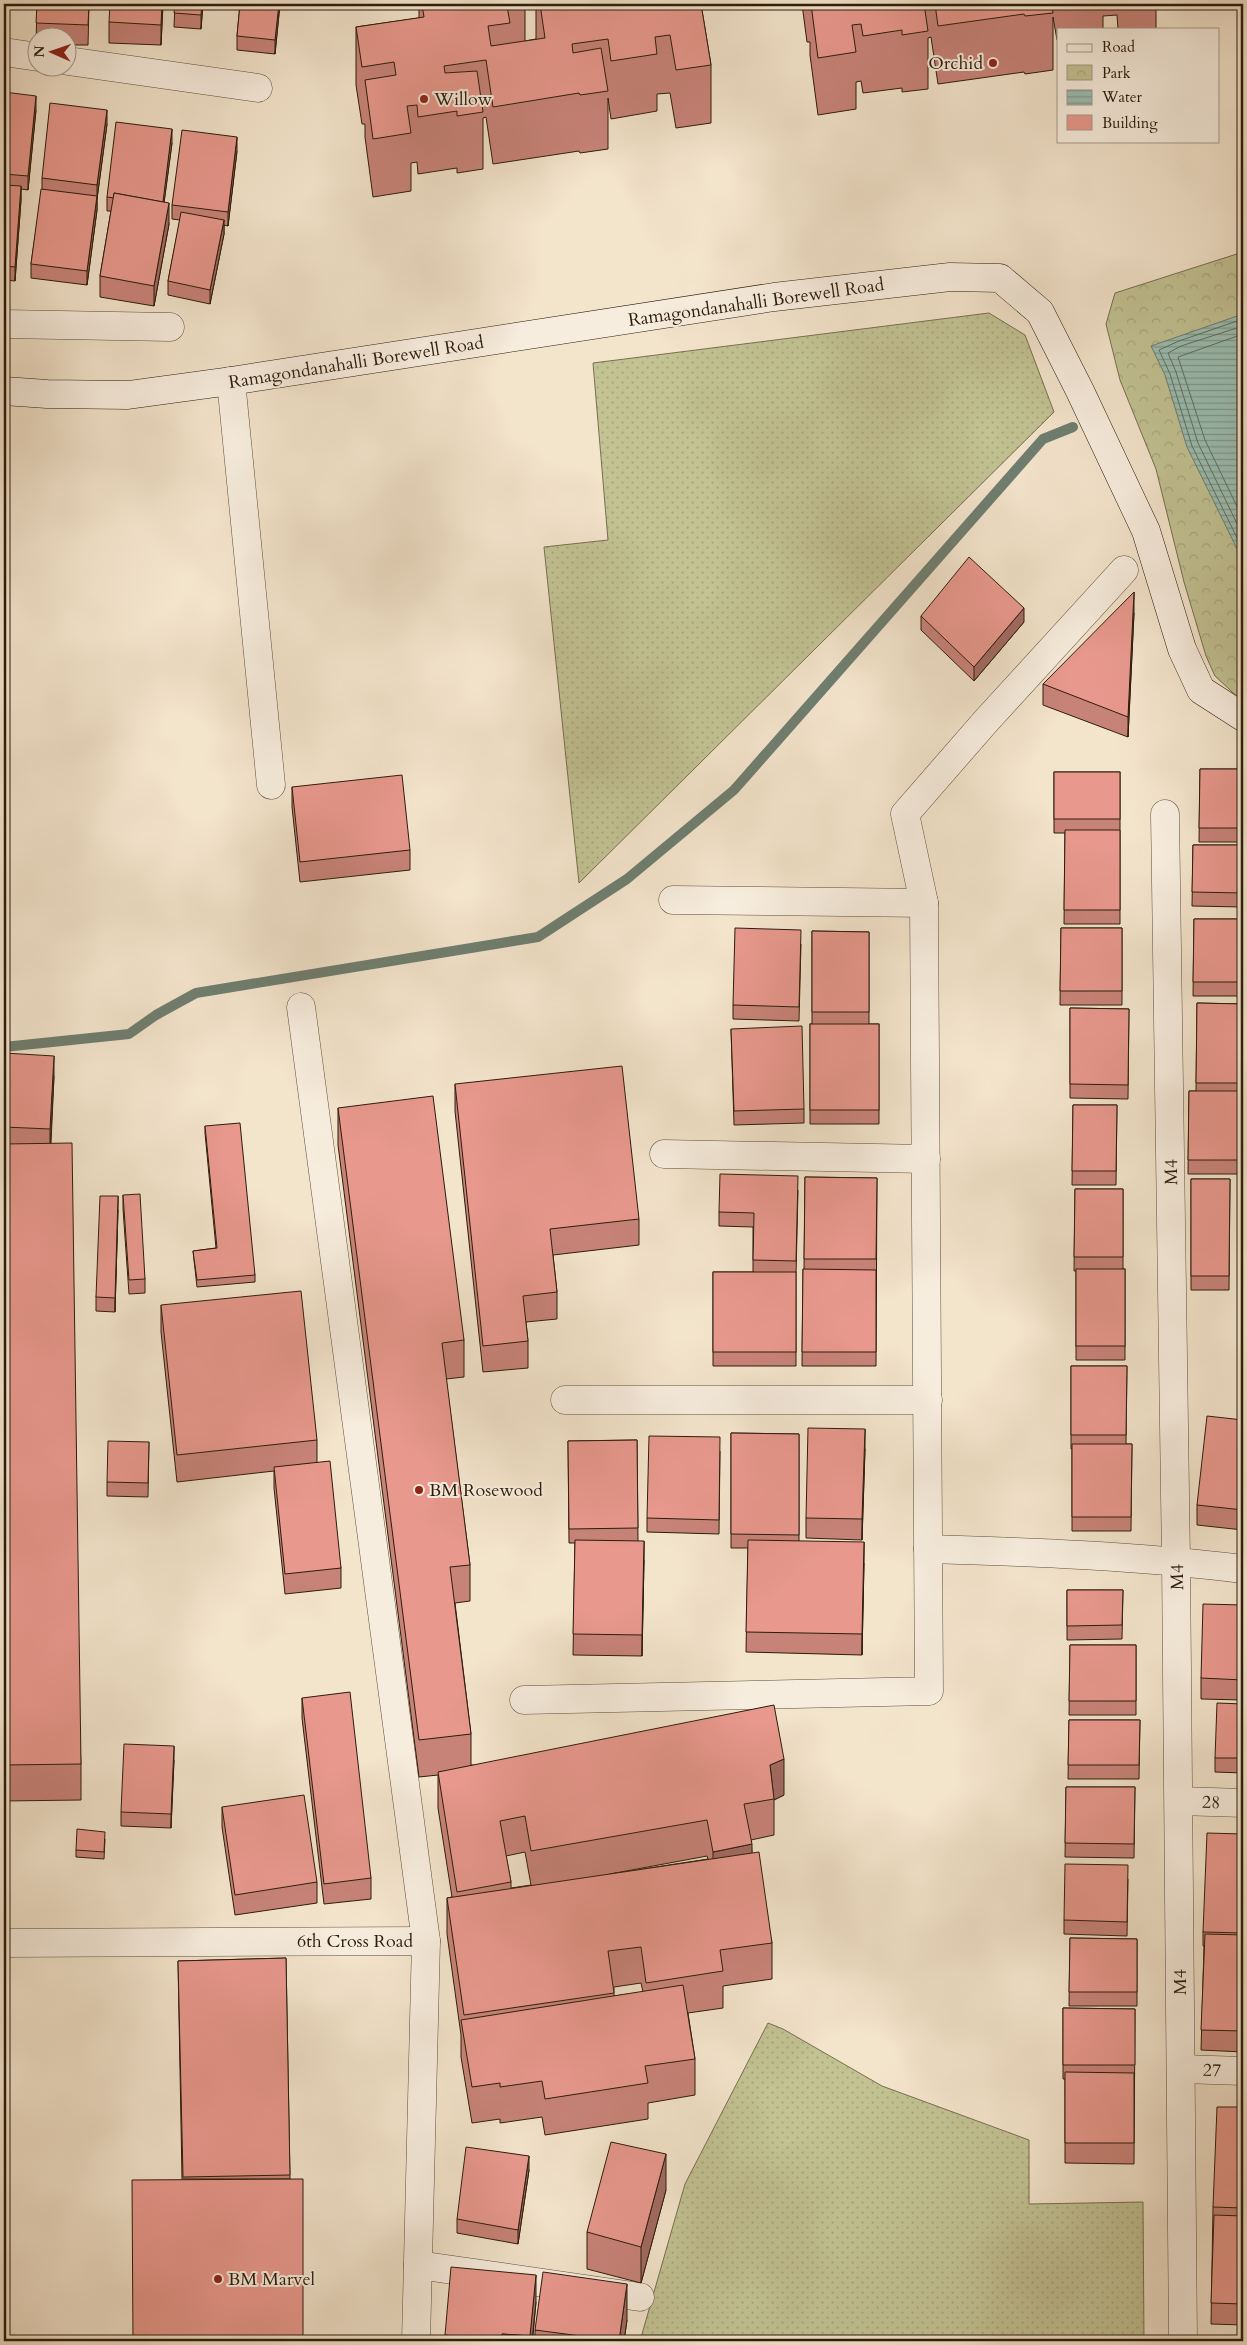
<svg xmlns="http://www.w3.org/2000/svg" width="1247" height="2345" viewBox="0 0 1247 2345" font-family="Cardo,serif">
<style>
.grass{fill:url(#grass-dots);stroke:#776f50}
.park{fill:url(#park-crowns);stroke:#776f50}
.water{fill:url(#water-rules);stroke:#6f7e70}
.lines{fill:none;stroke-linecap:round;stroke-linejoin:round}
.shore{stroke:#646e60;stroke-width:1}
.stream{stroke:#6f7e70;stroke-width:10}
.street-casing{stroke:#5e4e3c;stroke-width:29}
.secondary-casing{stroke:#2c1c0c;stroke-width:29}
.street{stroke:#f7edde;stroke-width:28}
.secondary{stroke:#f7edde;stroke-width:28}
.wall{fill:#c88379;stroke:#2c1c0c;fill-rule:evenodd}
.shaded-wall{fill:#a26a63;stroke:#2c1c0c}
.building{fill:#e8988d;stroke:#2c1c0c}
.poi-dot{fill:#8f2418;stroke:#f7edde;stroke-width:2}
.labels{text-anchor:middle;stroke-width:4;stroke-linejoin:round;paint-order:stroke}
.poi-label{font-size:18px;fill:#2c1c0c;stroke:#f7edde;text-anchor:start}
.street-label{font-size:18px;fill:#2c1c0c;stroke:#f7edde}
</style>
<defs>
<pattern id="grass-dots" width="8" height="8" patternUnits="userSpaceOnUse" patternTransform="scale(1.25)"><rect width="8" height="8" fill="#c2c293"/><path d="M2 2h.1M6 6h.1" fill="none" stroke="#a7a67e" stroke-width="1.8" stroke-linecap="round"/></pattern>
<pattern id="park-crowns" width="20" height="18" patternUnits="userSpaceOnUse" patternTransform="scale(1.25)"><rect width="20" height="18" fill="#c2c293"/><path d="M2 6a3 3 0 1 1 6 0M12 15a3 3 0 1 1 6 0" fill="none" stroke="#a7a67e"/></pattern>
<pattern id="water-rules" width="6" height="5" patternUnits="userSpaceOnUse" patternTransform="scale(1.25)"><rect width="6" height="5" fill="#9cbfb3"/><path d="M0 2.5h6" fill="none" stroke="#7f9a90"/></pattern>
</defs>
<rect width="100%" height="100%" fill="#f3e4cc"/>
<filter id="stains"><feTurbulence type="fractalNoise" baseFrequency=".004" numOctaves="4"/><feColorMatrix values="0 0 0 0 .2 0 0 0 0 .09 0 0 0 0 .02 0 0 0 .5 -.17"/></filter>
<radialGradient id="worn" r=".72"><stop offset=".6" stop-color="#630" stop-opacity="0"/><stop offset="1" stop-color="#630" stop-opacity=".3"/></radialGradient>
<g class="grass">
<polygon points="989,313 1025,335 1054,412 579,883 544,547 608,540 593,363"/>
<polygon points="768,2023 783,2029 882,2086 1029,2140 1029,2204 1143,2202 1144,2341 640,2341 685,2184"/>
</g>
<polygon class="park" points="1243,252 1243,702 1215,676 1206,656 1184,582 1156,469 1120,380 1106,324 1115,293"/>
<polygon class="water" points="1243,314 1243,561 1187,447 1165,375 1151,346"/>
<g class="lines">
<g class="shore">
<polyline points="1243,319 1179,341 1159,350 1170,374 1192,446 1243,550"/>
<polyline points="1243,326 1181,346 1168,353 1176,372 1198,443 1243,536"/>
<polyline points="1243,334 1178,357 1205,440 1243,519"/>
</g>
<polyline class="stream" points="4,1047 129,1034 156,1015 196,993 538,937 627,879 734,790 1043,439 1073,427"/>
<defs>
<g id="street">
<polyline points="4,52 38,57"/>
<polyline points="68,61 258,88"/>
<polyline points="4,324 170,327"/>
<polyline points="231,381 271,785"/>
<polyline points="1165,814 1176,1561 1183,2341"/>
<polyline points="673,900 924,903"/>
<polyline points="301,1007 426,1941"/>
<polyline points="664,1154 926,1159"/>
<polyline points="565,1400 928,1400"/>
<path d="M928,1549c106,3 210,7 315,20"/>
<polyline points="524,1700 929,1691 924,903 905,814 986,721 1124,570"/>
<polyline points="1179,1801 1243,1803"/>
<polyline points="4,1943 426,1941 416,2341"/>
<polyline points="1181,2069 1243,2071"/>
<polyline points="418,2265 640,2297"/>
</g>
<polyline id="secondary" points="4,391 47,394 128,395 231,381 774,297 950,277 1000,278 1040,312 1080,391 1146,531 1182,649 1201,690 1243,717"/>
</defs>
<use href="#street" class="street-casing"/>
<use href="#secondary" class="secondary-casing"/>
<use href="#street" class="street"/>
<use href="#secondary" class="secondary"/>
</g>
<g class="wall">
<polygon points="37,4 89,4 88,45 68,45 68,38 38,38 38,44 36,44"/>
<polygon points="163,4 161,45 109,43 109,22"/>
<polygon points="175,4 203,4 201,29 174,27"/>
<polygon points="240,4 280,4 275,54 237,50 237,36"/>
<polygon points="419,4 525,4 525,41 536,39 536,4 701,4 711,65 711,123 676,128 670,93 657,94 657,111 611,119 608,98 608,149 580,153 579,151 493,164 486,117 483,118 483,169 457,173 457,168 418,174 417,162 411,163 411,191 373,197 365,137 365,124 362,124 356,85 356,27 419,18"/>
<polygon points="802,4 1156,4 1156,29 1118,29 1117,15 1103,16 1103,29 1058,29 1058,39 1057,40 1053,17 1053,70 1025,74 1024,72 938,84 931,37 928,38 928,89 902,92 902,88 863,93 861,81 856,82 856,109 818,115 810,55 810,42 807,42"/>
<polygon points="4,92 36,110 28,190 21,189 21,200 15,281 4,280"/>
<polygon points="107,124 97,199 97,210 87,285 31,278 31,264 42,189 42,178"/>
<polygon points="172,143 164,202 169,224 154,306 100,297 100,276 111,211 107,211 107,197"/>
<polygon points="237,151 228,226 224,225 224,234 210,304 168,295 168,281 180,220 172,219 172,205"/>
<polygon points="1134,613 1128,737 1043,705 1043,684"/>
<polygon points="921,616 1024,622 974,681 921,630"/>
<polygon points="1200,769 1243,769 1243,842 1199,842"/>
<polygon points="1054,772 1120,772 1120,924 1064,924 1065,833 1054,833"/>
<polygon points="292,787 410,850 410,870 300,882 292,807"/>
<polygon points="1193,845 1243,845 1243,907 1192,906"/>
<polygon points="1194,919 1243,919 1243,996 1193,996"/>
<polygon points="1061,928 1122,928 1122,1005 1060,1005"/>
<polygon points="812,931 869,932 869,1024 879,1024 879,1124 810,1124 810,1024 812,1024"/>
<polygon points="801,944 799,1021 733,1019 733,1005"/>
<polygon points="1197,1003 1243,1004 1243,1097 1240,1097 1240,1174 1188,1174 1189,1091 1196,1091"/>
<polygon points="1070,1008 1129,1009 1128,1099 1070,1098"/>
<polygon points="731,1029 804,1109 804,1123 734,1125"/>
<polygon points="4,1053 54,1076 51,1143 81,1764 81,1800 4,1801"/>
<polygon points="455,1084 639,1219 639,1245 553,1255 557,1292 557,1319 526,1322 528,1341 528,1368 483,1372 455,1111"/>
<polygon points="1073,1105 1117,1105 1116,1185 1072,1185"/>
<path d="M338,1108l126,232v37l-18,2 24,186v36l-15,2 16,131v31l313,30 -10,5v35l-23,5 1,13 20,90v36l-49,7v22l-35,5 7,46v36l-47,8v16l-103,16 -3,-18 -42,6v-4l-28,4 -11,-66v-22l-14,-101v-36l5,-1 -14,-89v-33l-19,2 -81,-632zM525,1852l6,33 -20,3v-6l-5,-26zM707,1856l1,3 -98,15zM641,1983l2,9 -29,4v-9z"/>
<polygon points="205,1126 255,1275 255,1282 197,1287 193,1251 216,1248 205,1133"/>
<polygon points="805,1177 877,1178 876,1366 802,1366 803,1269 804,1269"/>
<polygon points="1191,1179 1230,1179 1229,1290 1191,1290"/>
<polygon points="1075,1189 1123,1189 1123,1269 1125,1269 1125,1360 1076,1360 1076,1271 1074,1271"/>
<polygon points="798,1190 796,1275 796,1366 713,1366 713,1272 753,1272 753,1227 719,1226 719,1212"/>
<polygon points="123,1195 145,1279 145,1293 129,1294 123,1209"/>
<polygon points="118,1210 115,1312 96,1311 96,1297"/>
<polygon points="161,1305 317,1440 317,1463 341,1568 341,1588 285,1594 274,1488 274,1471 177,1482 161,1332"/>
<polygon points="1071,1366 1127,1366 1126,1444 1132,1444 1131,1531 1072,1531 1072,1449 1071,1449"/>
<polygon points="1243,1420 1243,1530 1197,1525 1197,1505"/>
<polygon points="731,1433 799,1434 799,1541 864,1563 862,1655 746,1652 748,1548 731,1548"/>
<polygon points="637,1440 638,1541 644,1561 642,1656 573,1655 575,1543 569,1543 568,1441"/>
<polygon points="149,1442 148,1497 107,1496 107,1482"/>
<polygon points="865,1449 862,1540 806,1538 806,1518"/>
<polygon points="720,1451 719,1534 647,1532 647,1518"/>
<polygon points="1067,1590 1123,1590 1122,1639 1067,1640"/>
<polygon points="1243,1605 1243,1700 1201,1699 1201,1678"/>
<polygon points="1070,1645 1136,1645 1136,1715 1069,1715"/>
<polygon points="302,1698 371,1878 371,1899 324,1904 302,1718"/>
<polygon points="1243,1704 1243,1773 1215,1772 1215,1758"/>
<polygon points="1069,1720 1140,1720 1139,1779 1068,1779"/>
<polygon points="174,1760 171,1828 121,1826 121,1812"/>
<polygon points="1066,1787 1135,1787 1134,1858 1065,1857"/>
<polygon points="222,1807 317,1882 317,1903 235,1915 222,1827"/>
<polygon points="1243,1834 1243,2052 1201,2050 1204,1946 1203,1946 1203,1932"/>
<polygon points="105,1839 104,1859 76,1857 76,1850"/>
<polygon points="1128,1879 1127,1936 1064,1934 1064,1920"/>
<polygon points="1070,1938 1137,1939 1137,2006 1069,2006"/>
<polygon points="286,1958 290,2179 182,2179 178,1961"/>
<polygon points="1063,2008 1135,2009 1134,2164 1065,2163 1065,2079 1063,2079"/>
<polygon points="1243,2107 1243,2325 1211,2324 1213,2207"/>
<polygon points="529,2170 518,2244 457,2233 457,2219"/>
<polygon points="666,2190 641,2283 587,2269 587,2232"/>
<polygon points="536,2302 533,2336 535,2337 535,2330 627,2320 624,2341 445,2341 445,2335"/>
</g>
<g class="shaded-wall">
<polygon points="162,4 163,4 161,45 161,25"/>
<polygon points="202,4 203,4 201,29 201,15"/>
<polygon points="279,4 280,4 275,54 275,40"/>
<polygon points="36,96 36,110 28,190 28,176"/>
<polygon points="107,110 107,124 97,199 97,185"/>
<polygon points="172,129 172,143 162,218 162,204"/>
<polygon points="237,137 237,151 228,226 228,212"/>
<polygon points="21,186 21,200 15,281 15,267"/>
<polygon points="97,196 97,210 87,285 87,271"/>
<polygon points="169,203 169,224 154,306 154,286"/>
<polygon points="224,220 224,234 210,304 210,290"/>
<polygon points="1134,592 1134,613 1128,737 1128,717"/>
<polygon points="1024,608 1024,622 974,681 974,667"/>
<polygon points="54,1056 54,1076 50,1150 50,1129"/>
<polygon points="118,1196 118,1210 115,1312 115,1298"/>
<polygon points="865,1429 865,1449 862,1540 862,1519"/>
<polygon points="644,1541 644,1561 642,1656 642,1635"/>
<polygon points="864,1542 864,1563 862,1655 862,1634"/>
<polygon points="174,1746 174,1760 171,1828 171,1814"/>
<polygon points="784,1759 784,1795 774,1800 770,1765"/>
<polygon points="752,1844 752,1880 713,1889 713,1852"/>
<polygon points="666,2154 666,2190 641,2283 641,2247"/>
<polygon points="529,2156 529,2170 518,2244 518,2230"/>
<polygon points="536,2275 536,2302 532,2341 529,2341"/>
<polygon points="627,2284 627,2320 624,2341 619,2341"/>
</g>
<g class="building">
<polygon points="37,4 89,4 88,25 36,23"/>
<polygon points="110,4 162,4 161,25 109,22"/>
<polygon points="175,4 202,4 201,15 174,13"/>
<polygon points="240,4 279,4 275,40 237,36"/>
<polygon points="422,4 520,4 507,6 510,23 488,26 491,46 545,38 540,4 701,4 711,65 676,70 670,35 655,37 657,54 611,61 608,39 572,44 573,53 601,48 608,91 580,95 579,93 493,107 486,60 444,66 445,73 477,71 483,112 457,116 457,111 418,117 417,105 407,106 411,133 373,139 365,80 396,75 394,62 362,67 356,27 424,17"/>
<polygon points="811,4 924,4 928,31 902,35 902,30 863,36 861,24 852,25 856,52 818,58"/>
<polygon points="935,4 1052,4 1053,13 1025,16 1024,14 938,26"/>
<polygon points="4,92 36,96 28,176 4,174"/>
<polygon points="50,103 107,110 97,185 42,178"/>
<polygon points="116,122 172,129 163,202 114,193 114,198 107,197"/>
<polygon points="182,130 237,137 228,212 172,205"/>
<polygon points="4,185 21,186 15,267 4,266"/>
<polygon points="41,189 97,196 87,271 31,264"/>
<polygon points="114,193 169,203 154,286 100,276"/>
<polygon points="181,212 224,220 210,290 168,281"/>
<polygon points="969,557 1024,608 974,667 921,616"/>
<polygon points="1134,592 1128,717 1043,684"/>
<polygon points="1200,769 1243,769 1243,828 1199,828"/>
<rect x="1054" y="772" width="66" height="47"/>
<polygon points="402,775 410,850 300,862 292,787"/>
<polygon points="1065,830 1120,830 1120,910 1064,910"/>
<polygon points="1193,845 1243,845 1243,893 1192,892"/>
<polygon points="1194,919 1243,919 1243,982 1193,982"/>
<polygon points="735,928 801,930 799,1007 733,1005"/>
<polygon points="1061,928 1122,928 1122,991 1060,991"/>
<polygon points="812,931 869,932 869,1012 812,1012"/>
<polygon points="1197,1003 1243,1004 1243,1083 1196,1083"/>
<polygon points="1070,1008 1129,1009 1128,1085 1070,1084"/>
<rect x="810" y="1024" width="69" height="86"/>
<polygon points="802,1026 804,1109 734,1111 731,1029"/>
<polygon points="4,1053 54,1056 50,1129 4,1127"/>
<polygon points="622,1066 639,1219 550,1229 557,1292 523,1296 528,1341 483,1346 455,1084"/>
<polygon points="1189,1091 1240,1091 1240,1160 1188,1160"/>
<polygon points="433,1096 464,1340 442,1343 470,1565 450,1567 471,1734 419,1740 338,1108"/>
<polygon points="1073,1105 1117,1105 1116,1171 1072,1171"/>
<polygon points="240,1123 255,1275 197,1280 193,1251 217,1248 205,1126"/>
<polygon points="72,1143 81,1764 4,1765 4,1144"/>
<polygon points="720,1174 798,1176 796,1261 753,1260 754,1213 719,1212"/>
<polygon points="805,1177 877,1178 876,1259 804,1259"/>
<polygon points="1191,1179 1230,1179 1229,1276 1191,1276"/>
<polygon points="1075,1189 1123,1189 1123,1257 1074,1257"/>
<polygon points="140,1194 145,1279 129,1280 123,1195"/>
<polygon points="100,1196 118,1196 115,1298 96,1297"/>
<polygon points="803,1269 876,1270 876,1352 802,1352"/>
<rect x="1076" y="1269" width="49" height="77"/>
<rect x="713" y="1272" width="83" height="80"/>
<polygon points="301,1291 317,1440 177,1455 161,1305"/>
<polygon points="1071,1366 1127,1366 1126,1435 1071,1435"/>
<polygon points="1207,1416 1243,1420 1243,1510 1197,1505"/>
<polygon points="808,1428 865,1429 862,1519 806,1518"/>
<polygon points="731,1433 799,1434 799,1535 731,1534"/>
<polygon points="649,1436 720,1437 719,1520 647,1518"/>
<polygon points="637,1440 638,1528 569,1529 568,1441"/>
<polygon points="108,1441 149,1442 148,1483 107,1482"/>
<polygon points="1072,1444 1132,1444 1131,1517 1072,1517"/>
<polygon points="330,1461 341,1568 285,1574 274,1467"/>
<polygon points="575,1540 644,1541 642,1635 573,1634"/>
<polygon points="748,1540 864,1542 862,1634 746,1632"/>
<polygon points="1067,1590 1123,1590 1122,1625 1067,1626"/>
<polygon points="1203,1604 1243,1605 1243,1680 1201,1678"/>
<polygon points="1070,1645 1136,1645 1136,1701 1069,1701"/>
<polygon points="350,1692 371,1878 324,1884 302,1698"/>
<polygon points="1217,1703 1243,1704 1243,1758 1215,1758"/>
<polygon points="774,1705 784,1759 770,1765 774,1799 744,1804 752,1844 713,1852 707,1820 531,1851 525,1816 500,1821 511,1882 457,1892 438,1772"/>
<polygon points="1069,1720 1140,1720 1139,1765 1068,1765"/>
<polygon points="124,1744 174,1746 171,1814 121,1812"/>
<polygon points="1066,1787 1135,1787 1134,1844 1065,1843"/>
<polygon points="304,1795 317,1882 235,1895 222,1807"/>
<polygon points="77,1829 105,1832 104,1852 76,1850"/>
<polygon points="1207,1833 1243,1834 1243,1933 1203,1932"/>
<polygon points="759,1852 772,1943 720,1950 723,1971 646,1983 641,1947 608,1951 614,1993 464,2015 447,1898"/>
<polygon points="1065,1864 1128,1865 1127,1922 1064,1920"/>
<polygon points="1205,1934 1243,1935 1243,2031 1201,2030"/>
<polygon points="1070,1938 1137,1939 1137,1992 1069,1992"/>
<polygon points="286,1958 290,2175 183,2177 178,1961"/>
<polygon points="683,1985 695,2059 645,2066 648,2083 545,2099 542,2081 500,2087 500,2083 472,2087 461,2020"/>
<polygon points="1063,2008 1135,2009 1135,2065 1063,2065"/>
<polygon points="1065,2072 1134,2073 1134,2143 1065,2143"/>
<polygon points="1217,2107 1243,2107 1243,2208 1213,2207"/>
<polygon points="611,2142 666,2154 641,2247 587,2232"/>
<polygon points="466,2147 529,2156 518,2230 457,2219"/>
<polygon points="303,2179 303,2341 133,2341 132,2180"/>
<polygon points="1214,2215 1243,2216 1243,2304 1211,2303"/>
<polygon points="451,2267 536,2275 530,2336 502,2334 501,2341 499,2341 445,2335"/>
<polygon points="543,2272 627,2284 619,2341 535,2330"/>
<polygon points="502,2334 557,2338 556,2341 501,2341"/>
<polygon points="561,2339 576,2341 561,2341"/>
</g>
<g class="poi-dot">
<circle cx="993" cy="63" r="5"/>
<circle cx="424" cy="99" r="5"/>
<circle cx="419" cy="1490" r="5"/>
<circle cx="218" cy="2279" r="5"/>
</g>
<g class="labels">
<g class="poi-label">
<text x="983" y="69" text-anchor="end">Orchid</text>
<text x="434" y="105">Willow</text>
<text x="429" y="1496">BM Rosewood</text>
<text x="228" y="2285">BM Marvel</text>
</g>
<g class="street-label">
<text transform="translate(756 302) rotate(-8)" y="6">Ramagondanahalli Borewell Road</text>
<text transform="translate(356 362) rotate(-9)" y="6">Ramagondanahalli Borewell Road</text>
<text transform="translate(1171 1172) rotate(-91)" y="6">M4</text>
<text transform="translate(1177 1577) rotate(-91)" y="6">M4</text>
<text transform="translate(1211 1802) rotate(1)" y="6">28</text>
<text x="355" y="1947">6th Cross Road</text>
<text transform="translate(1180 1982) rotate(-90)" y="6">M4</text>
<text transform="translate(1212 2070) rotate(2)" y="6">27</text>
</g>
</g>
<rect width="1247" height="2345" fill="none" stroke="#f3e4cc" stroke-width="20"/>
<rect x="5" y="5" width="1237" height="2335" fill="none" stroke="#2c1c0c" stroke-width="2.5"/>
<rect x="10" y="10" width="1227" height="2325" fill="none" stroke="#2c1c0c"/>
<rect x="1057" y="28" width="162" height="115" fill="#f7edde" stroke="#a6998a"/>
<rect x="1067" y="44" width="25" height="8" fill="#f7edde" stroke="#a6998a"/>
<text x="1102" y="52" font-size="15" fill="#2c1c0c">Road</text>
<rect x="1067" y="65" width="25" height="15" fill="url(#park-crowns)" stroke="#a6998a"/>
<text x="1102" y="78" font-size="15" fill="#2c1c0c">Park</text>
<rect x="1067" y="90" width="25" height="15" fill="url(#water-rules)" stroke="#a6998a"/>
<text x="1102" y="102" font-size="15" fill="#2c1c0c">Water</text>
<rect x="1067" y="115" width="25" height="15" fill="#e8988d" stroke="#a6998a"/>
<text x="1102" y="128" font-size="15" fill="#2c1c0c">Building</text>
<g transform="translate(52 52) rotate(272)"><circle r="24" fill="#f7edde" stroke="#a6998a"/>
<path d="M0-4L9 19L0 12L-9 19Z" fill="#8f2418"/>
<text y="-8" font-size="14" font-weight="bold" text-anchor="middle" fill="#2c1c0c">N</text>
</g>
<rect width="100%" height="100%" filter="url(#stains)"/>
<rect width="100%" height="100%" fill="url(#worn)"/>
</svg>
